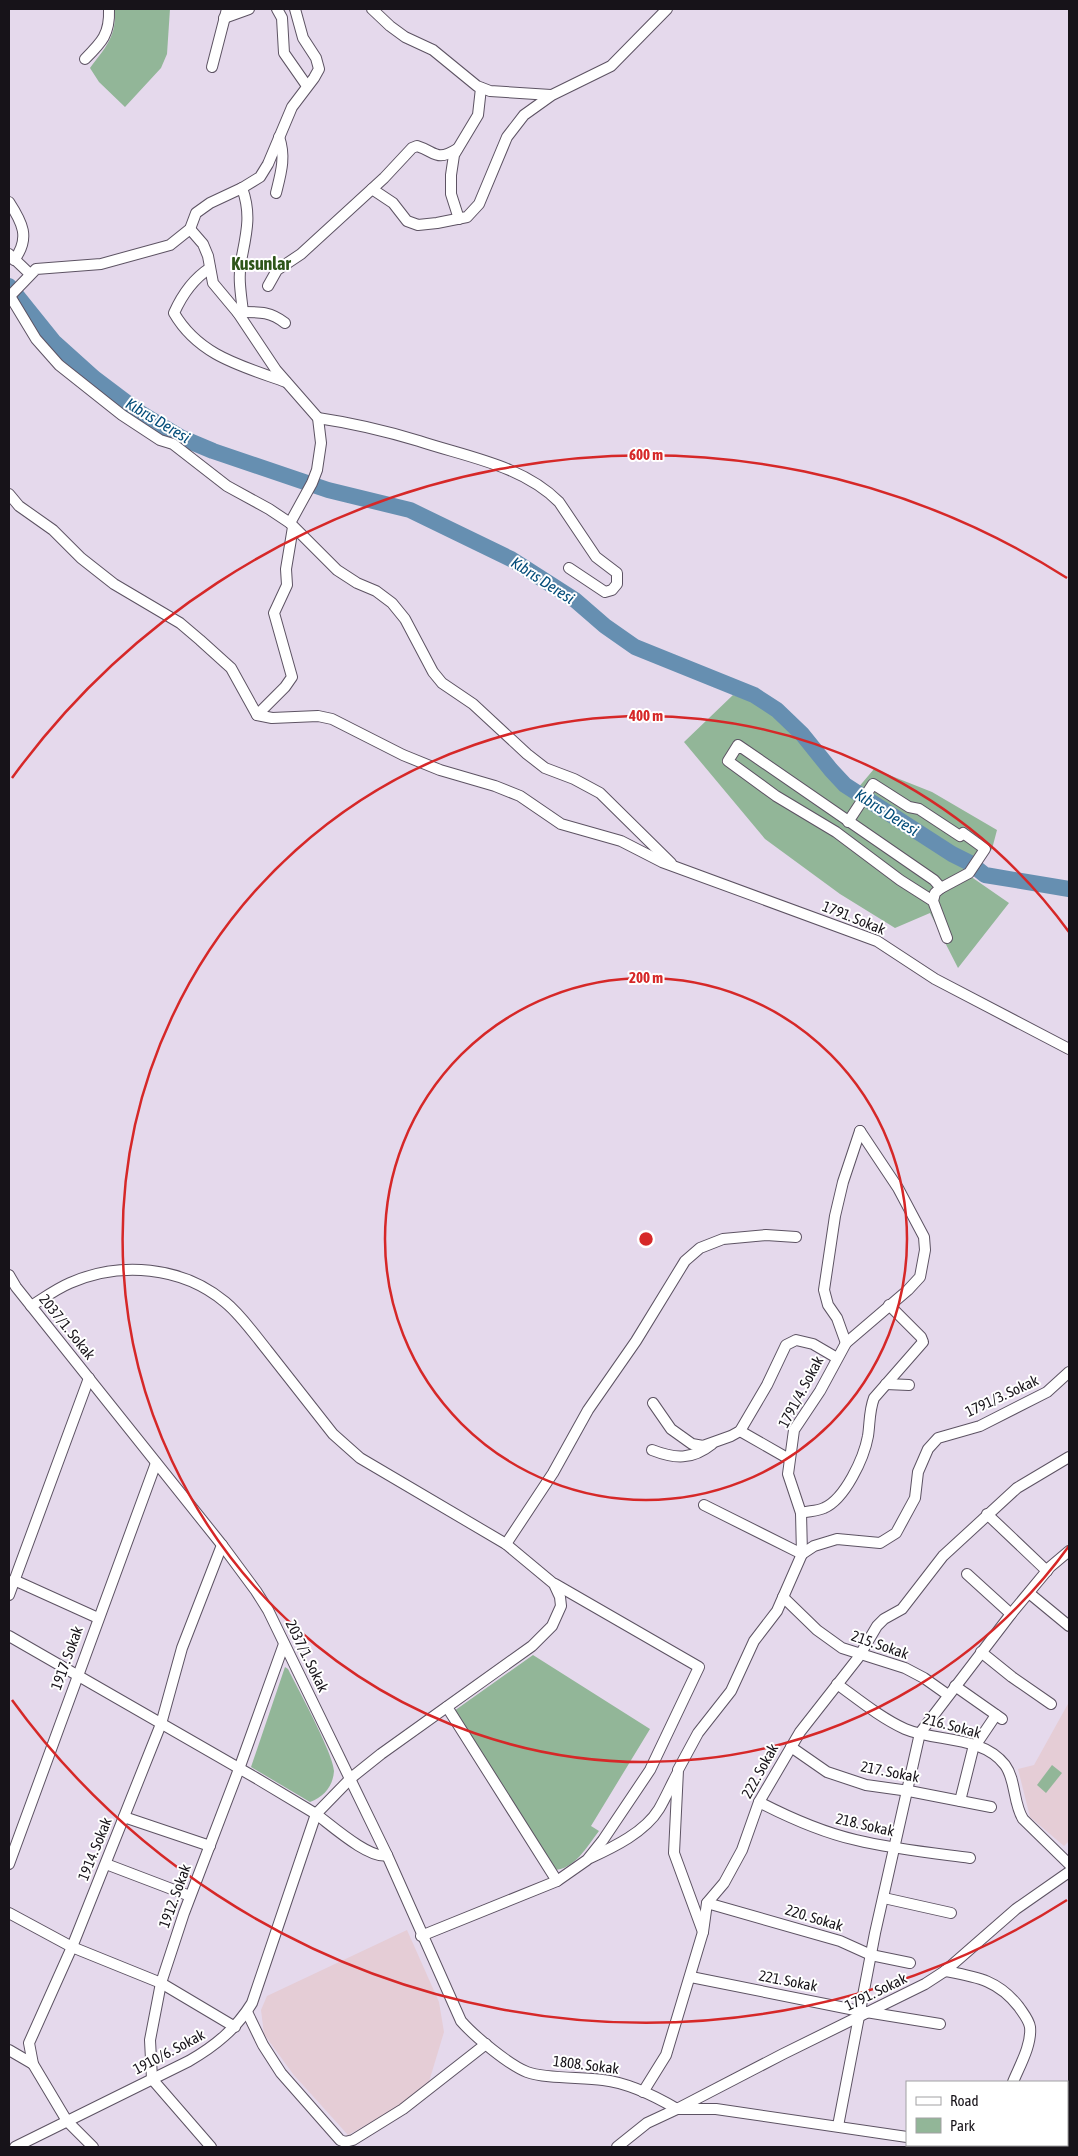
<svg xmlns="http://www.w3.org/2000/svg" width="1078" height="2156" viewBox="0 0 1078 2156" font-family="'Asap Condensed',sans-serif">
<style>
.education{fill:#e5cdd6}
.green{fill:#92b698}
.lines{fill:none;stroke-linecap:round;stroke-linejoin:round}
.river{stroke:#668fb1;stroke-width:16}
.street-casing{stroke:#5d5363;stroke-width:12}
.street{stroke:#fff;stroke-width:10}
.ring{fill:none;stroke:#d62828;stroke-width:2.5}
.labels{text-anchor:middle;stroke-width:4;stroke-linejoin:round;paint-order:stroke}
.street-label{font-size:15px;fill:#171319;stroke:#fff}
.water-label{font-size:16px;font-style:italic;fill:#044d7a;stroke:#fff}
.quarter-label{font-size:18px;font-weight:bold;fill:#2e5519;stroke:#fff}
.centre{fill:#d62828;stroke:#fff;stroke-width:2.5}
.ring-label{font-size:15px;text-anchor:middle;font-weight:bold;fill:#d62828;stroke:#fff;stroke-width:4;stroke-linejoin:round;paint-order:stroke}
</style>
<rect width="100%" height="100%" fill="#e5d9ec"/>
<g class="education">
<polygon points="1069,1702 1069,1841 1064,1846 1030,1817 1018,1769 1034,1765"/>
<polygon points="407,1930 439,2002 444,2032 428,2085 404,2104 348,2135 293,2074 264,2034 261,2010 267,1996"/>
</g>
<g class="green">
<path d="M114,9h56l-3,45 -6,14 -36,39 -26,-25 -9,-14c15,-20 28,-33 24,-59z"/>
<polygon points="733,695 764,704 852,795 874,769 932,792 997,830 992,849 970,876 1009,903 958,968 930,913 895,928 840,894 765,839 684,742"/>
<path d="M533,1655l117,74 -59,97 8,5c-12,15 -24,39 -46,39l-99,-159z"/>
<path d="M285,1667l3,2c9,18 46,86 46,102 -1,15 -10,26 -24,31l-59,-35z"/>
<polygon points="1052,1765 1062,1773 1046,1793 1037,1785"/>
</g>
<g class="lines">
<polyline class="river" points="9,286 54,342 94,378 139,412 182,438 213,451 328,490 410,510 511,559 575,600 605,626 635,647 754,695 777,710 802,734 831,770 845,785 952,854 970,863 985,875 1069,889"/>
<defs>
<g id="street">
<polyline points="277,9 282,18 284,53 307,86"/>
<polyline points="372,9 390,26 405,37 433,50 477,86 490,91 551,95"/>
<polyline points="224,18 249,9"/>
<path d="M85,59c17,-17 25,-25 24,-50"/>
<polyline points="212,67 227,9"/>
<polyline points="372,189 393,203 407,221 418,225 437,223 467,217 479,204 507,137 524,115 552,95 611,66 667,9"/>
<path d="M276,193c5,-20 10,-36 3,-56"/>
<path d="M9,202c13,20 22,36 5,58"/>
<polyline points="459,219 451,194 451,175 454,155 478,115 481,88"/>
<polyline points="190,229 203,244 208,256 213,283 238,313 276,370 318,418 321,443 317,470 312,483 290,523 337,570 357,583 376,591 392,603 405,619 433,672 442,683 473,704 527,754 545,768 574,779 600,793 671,863"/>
<polyline points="9,254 30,274"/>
<path d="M210,268c-17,11 -28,27 -36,45 25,43 68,53 112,69"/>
<path d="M268,286l9,-16 24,-16 83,-76 28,-30 5,-2c19,6 19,16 40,3"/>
<polyline points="9,295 10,296 36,269 101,264 170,245 190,229 196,213 210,203 242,188 260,177 268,164 292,107 314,78 319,69 316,58 303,38 295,9"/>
<polyline points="10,296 36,339 59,365 122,415 160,440 173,444 227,486 269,509 290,523"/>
<path d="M243,312c18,0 28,0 42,11"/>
<path d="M238,313l5,-1c-2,-18 -5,-33 -2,-51 5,-26 11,-46 1,-73"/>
<path d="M318,418c34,5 68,13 101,23 48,16 103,24 140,61l37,55 21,16v11l-5,6 -7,2 -36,-24"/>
<polyline points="9,494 19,506 53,530 81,558 114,584 180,623 200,640 231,668 257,715 272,718 318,716 332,719 403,755 440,770 495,786 520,796 561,824 621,841 662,862 877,941 935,979 1069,1049"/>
<polyline points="257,715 285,687 292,677 274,613 287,585 286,569 293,527"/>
<polyline points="848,822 873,784 909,807 919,809 960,836 963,833 985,849 969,873 941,888"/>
<polyline points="933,901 935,893 941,888 934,880 738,745 728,761 776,796 836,832 900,880 933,901 947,938"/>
<path d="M9,1275l7,12 206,258 34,46 12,19 119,245 74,166c13,15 48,44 66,51 19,7 55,5 76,8 26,3 52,16 74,29l106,-55 142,-70 20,-13 71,-62 53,-37"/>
<polyline points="846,1343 837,1318 828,1305 824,1290 835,1216 843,1182 860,1131"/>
<polyline points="886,1384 909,1385"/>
<polyline points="653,1403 671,1429 692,1444 703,1446 731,1436 740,1431 767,1385 786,1345 796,1340 813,1344 837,1358"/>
<polyline points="740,1431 789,1459"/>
<path d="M652,1450c23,9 40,10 60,-6"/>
<polyline points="704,1505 802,1554"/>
<path d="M801,1513c8,-2 17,-2 23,-5 21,-9 40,-50 44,-72 2,-13 1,-25 6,-38l49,-56 -2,-5 -32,-32"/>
<polyline points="987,1514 1047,1571"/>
<polyline points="506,1544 553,1473 588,1410 636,1341 685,1261 700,1248 723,1239 766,1235 796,1237"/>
<polyline points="802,1554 814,1546 837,1539 880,1543 896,1533 915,1498 918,1472 928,1449 938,1438 980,1426 1047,1392 1069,1372"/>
<polyline points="967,1574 1011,1614"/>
<polyline points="14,1580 98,1618"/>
<polyline points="1029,1593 1069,1626"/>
<polyline points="9,1595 89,1378"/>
<polyline points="783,1597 817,1630 842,1648 905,1668 924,1678 948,1695"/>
<path d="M9,1636l247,142 60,36 35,-36 30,-24 151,-108 20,-20 9,-20 -1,-9 -6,-13 -48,-40 -146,-86 -27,-24c-22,-28 -44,-56 -66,-84 -13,-16 -26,-35 -42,-48 -43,-36 -105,-41 -155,-19 -14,6 -26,15 -39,23"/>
<polyline points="981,1652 1012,1677 1051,1704"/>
<path d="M837,1684c22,16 44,34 68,45 30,13 77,6 100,36 11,15 8,38 18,54l46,45"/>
<polyline points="955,1686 1002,1719"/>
<polyline points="447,1707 557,1881"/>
<polyline points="791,1747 827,1772 866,1785 909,1791 991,1807"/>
<polyline points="960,1801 973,1749 996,1715"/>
<path d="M759,1802c31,16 62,30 97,38 37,9 76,13 114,18"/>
<polyline points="124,1817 210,1846"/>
<path d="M590,1858c24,-11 55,-26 69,-49 7,-12 12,-24 18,-35"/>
<polyline points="9,1864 156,1463"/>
<polyline points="106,1864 190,1896"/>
<polyline points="884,1898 951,1913"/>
<polyline points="707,1903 840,1941 871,1955 910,1963"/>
<polyline points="9,1913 72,1947 161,1983 235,2027"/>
<polyline points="703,1932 674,1853 678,1770 698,1733 731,1691 754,1641 777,1611 802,1554 801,1513 788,1474 794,1430 820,1391 846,1343 908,1290 920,1277 925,1250 924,1237 898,1188 860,1131"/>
<polyline points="421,1936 557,1881 587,1860 603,1840 650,1770 699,1667 555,1584"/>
<path d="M945,1971c32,6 53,9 74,36 4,6 10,13 11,20 2,18 -11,40 -17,55"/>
<polyline points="691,1977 860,2011 940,2024"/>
<polyline points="247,2012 263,2045 281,2073 340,2140 345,2142 353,2140 403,2109 486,2044"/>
<polyline points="9,2050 33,2064"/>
<polyline points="643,2092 666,2055 703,1932 707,1903 724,1883 742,1850 759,1802 800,1732 858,1658 877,1626 884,1619 902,1609 943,1556 1017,1488 1069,1457"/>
<polyline points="1067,2119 1069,2118"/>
<polyline points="838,2126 875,1933 920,1733 1011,1614 1050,1567 1069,1551"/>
<path d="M15,2147l174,-86c26,-15 47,-32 63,-58l64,-189c15,11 54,46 71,41"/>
<polyline points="93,2147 67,2121 33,2064 29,2043 72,1947 161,1724 182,1648 222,1545"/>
<polyline points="211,2147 152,2079 150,2040 161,1983 184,1913 239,1769 284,1644"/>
<polyline points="617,2147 647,2123 677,2109 716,2109 907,2137"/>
</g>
</defs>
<use href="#street" class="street-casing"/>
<use href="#street" class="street"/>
</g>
<g class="ring">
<circle cx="646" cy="1239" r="261"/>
<path d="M1069 1546A523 523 0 1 1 1069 932"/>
<path d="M1067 1900A784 784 0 0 1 12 1700M12 778A784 784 0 0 1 1067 578"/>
</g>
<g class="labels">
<g class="street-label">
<text transform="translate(854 918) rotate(22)" y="5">1791. Sokak</text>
<text transform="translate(67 1327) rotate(51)" y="5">2037/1. Sokak</text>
<text transform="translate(801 1392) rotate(-62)" y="5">1791/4. Sokak</text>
<text transform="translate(1002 1396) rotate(-25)" y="5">1791/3. Sokak</text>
<text transform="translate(880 1645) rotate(19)" y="5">215. Sokak</text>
<text transform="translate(307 1656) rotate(64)" y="5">2037/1. Sokak</text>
<text transform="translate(67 1658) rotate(-70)" y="5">1917. Sokak</text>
<text transform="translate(952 1726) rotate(15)" y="5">216. Sokak</text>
<text transform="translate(760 1771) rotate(-61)" y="5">222. Sokak</text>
<text transform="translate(890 1772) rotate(11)" y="5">217. Sokak</text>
<text transform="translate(865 1825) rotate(13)" y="5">218. Sokak</text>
<text transform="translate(95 1849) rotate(-68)" y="5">1914. Sokak</text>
<text transform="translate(175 1896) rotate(-70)" y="5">1912. Sokak</text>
<text transform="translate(814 1918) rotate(17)" y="5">220. Sokak</text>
<text transform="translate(788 1981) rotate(11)" y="5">221. Sokak</text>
<text transform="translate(876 1992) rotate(-26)" y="5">1791. Sokak</text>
<text transform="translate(169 2052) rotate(-28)" y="5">1910/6. Sokak</text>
<text transform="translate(586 2065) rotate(7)" y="5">1808. Sokak</text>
</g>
<g class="water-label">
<text transform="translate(158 420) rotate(31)" y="6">Kıbrıs Deresi</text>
<text transform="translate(543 580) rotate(33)" y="6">Kıbrıs Deresi</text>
<text transform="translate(887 812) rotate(33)" y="6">Kıbrıs Deresi</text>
</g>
<g class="quarter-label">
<text x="261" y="270">Kusunlar</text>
</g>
</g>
<circle cx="646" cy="1239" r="8" class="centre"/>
<g class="ring-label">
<text x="646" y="460">600 m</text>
<text x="646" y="721">400 m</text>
<text x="646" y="983">200 m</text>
</g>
<rect width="1078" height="2156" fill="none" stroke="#171319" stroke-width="20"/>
<rect x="906" y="2081" width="162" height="65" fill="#ffffff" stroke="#a2a1a3"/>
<rect x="916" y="2097" width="25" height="8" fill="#ffffff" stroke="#a2a1a3"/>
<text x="950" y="2106" font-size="15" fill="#171319">Road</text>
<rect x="916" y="2118" width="25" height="15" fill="#92b698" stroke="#a2a1a3"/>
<text x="950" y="2131" font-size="15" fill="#171319">Park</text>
</svg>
